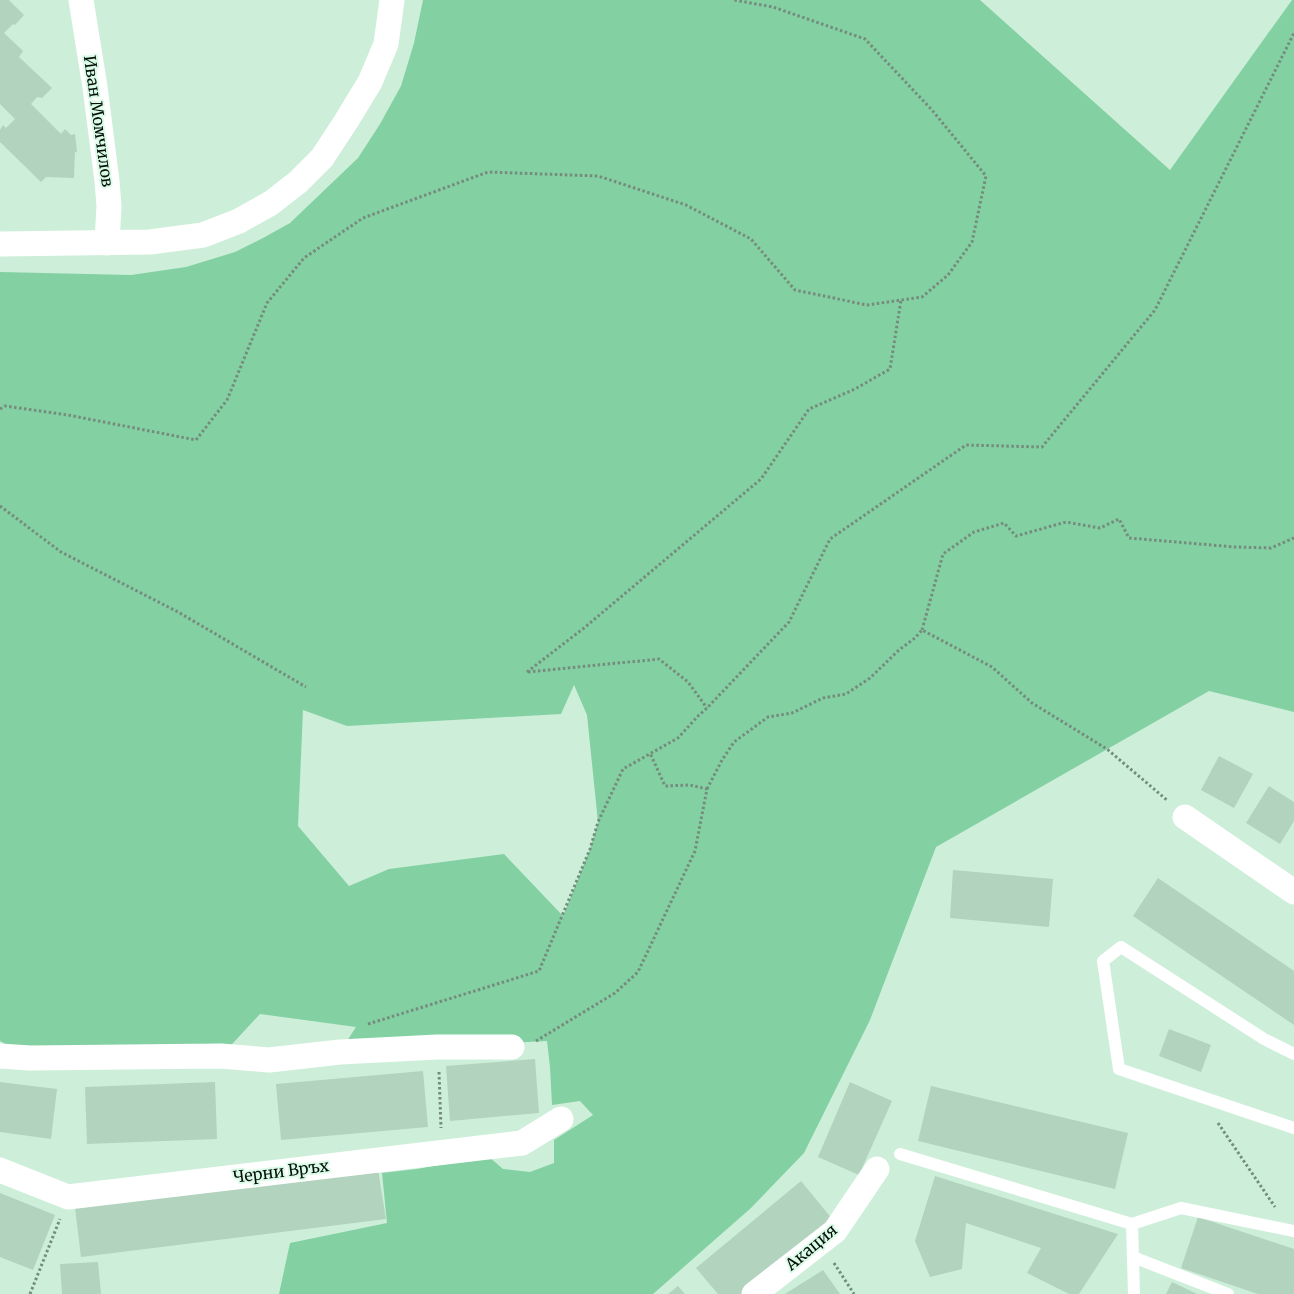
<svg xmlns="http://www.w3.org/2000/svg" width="1294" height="1294" viewBox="0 0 1294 1294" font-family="Merriweather,serif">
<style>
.green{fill:#83d0a3;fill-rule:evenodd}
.building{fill:#b2d3be}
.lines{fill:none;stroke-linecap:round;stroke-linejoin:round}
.path{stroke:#758c7d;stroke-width:3;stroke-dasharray:2.5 2.5;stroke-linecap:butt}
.lane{stroke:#fff;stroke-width:12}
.street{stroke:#fff;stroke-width:25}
.labels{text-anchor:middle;stroke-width:4;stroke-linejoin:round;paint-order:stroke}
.street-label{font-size:16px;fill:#050f09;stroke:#dafce7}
</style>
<rect width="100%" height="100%" fill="#cdefd9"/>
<path class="green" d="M423,0h557l190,170 122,-170h2v712l-85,-21 -273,156 -66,173 -66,133 -53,55 -98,86h-374l11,-51 97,-20 -5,-50 35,-4 71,-13 15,13 27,3 24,-9v-23l39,-25 -13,-14 -28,4 -2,-38 -3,-26 -207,11 16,-25 -96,-13 -39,42 -191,2 -30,-17v-769l131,3 55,-8 49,-15 28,-14 27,-15 68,-65 22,-34 21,-38 13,-43zM574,685l13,30 11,107 -8,27 -27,67 -59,-62 -115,15 -40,17 -51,-60 5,-116 44,16 214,-12z"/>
<g class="building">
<polygon points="0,0 9,0 24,15 15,25 13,24 4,33 23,51 19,57 52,88 42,98 37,97 31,104 61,134 65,129 71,135 75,134 77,152 75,152 74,178 46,177 41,182 0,142 0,130 3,125 6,128 15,119 0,104"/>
<polygon points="1219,756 1253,774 1234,808 1201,790"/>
<polygon points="1269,786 1294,802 1294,821 1280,844 1246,823"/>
<polygon points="953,870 1053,879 1049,927 950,918"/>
<polygon points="1158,878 1294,971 1294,1025 1133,916"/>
<polygon points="1169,1029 1211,1045 1201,1072 1159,1056"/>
<polygon points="535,1059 539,1113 450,1121 446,1066"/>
<polygon points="423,1071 428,1127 281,1140 276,1084"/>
<polygon points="0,1082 57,1089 51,1139 0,1132"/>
<polygon points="215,1082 217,1139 87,1144 85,1087"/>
<polygon points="850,1082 892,1101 859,1175 818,1157"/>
<polygon points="931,1086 1128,1133 1115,1189 918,1141"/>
<polygon points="378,1170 386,1219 81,1257 75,1208"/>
<polygon points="935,1176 1118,1234 1079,1294 1069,1294 1027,1273 1041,1248 966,1223 962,1269 930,1277 915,1241"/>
<polygon points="801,1181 833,1220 744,1294 718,1294 696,1268"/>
<polygon points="0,1193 55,1215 33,1270 0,1257"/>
<polygon points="1198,1217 1294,1249 1294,1294 1258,1294 1181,1268"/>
<polygon points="98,1262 101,1294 62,1294 60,1264"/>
<polygon points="823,1270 840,1294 785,1294"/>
<polygon points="1172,1282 1197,1294 1166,1294"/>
<polygon points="678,1286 685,1294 668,1294"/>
</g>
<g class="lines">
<g class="path">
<polyline points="0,409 5,406 68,415 196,440 227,400 267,303 304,258 363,218 488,172 598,176 686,205 751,239 795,290 867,305 922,297 948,275 972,242 986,176 932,110 865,39 773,7 734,0"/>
<polyline points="0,506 61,552 178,612 306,687"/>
<polyline points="922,630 943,554 974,532 1004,523 1016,536 1066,522 1100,528 1119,519 1129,538 1235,547 1271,548 1294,538"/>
<polyline points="527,672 584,628 761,479 809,409 855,389 890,369 901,300"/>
<polyline points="528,672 659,659 688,682 707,708"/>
<polyline points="707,789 722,760 734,742 768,717 792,713 823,698 846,694 870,678 899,650 915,638 922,630 992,667 1032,703 1107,749 1168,801"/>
<polyline points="368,1024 539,971 590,849 598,822 623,769 678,738 698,716 707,708 789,622 830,539 966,445 1042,447 1155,310 1294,33"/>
<polyline points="536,1041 615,993 638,972 695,851 707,789 690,785 665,786 650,753"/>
<polyline points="439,1072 441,1128"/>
<polyline points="1218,1123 1275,1207"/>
<polyline points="834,1263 854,1294"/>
<polyline points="30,1294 60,1219"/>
</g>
<g class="lane">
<polyline points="1294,1054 1264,1039 1121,947 1103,961 1119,1069 1294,1128"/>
<polyline points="900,1154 1132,1224"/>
<polyline points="1133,1257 1228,1294"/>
<polyline points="1134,1294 1132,1224 1181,1208 1294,1231"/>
</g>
<g class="street">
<polyline points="81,0 95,87 107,181 109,206 107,243"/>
<polyline points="0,244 150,242 203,235 239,221 271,203 298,182 322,158 345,123 370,82 386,44 392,0"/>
<polyline points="1185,817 1294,892"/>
<polyline points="0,1056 30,1058 221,1056 269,1060 340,1052 437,1047 512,1047"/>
<polyline points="0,1170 68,1197 522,1143 561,1119"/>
<polyline points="754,1294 835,1231 877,1169"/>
</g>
</g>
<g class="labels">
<g class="street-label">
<text transform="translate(99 121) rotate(82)" y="6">Иван Момчилов</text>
<text transform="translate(281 1171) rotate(-7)" y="6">Черни Връх</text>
<text transform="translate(811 1247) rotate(-40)" y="6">Акация</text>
</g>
</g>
</svg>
